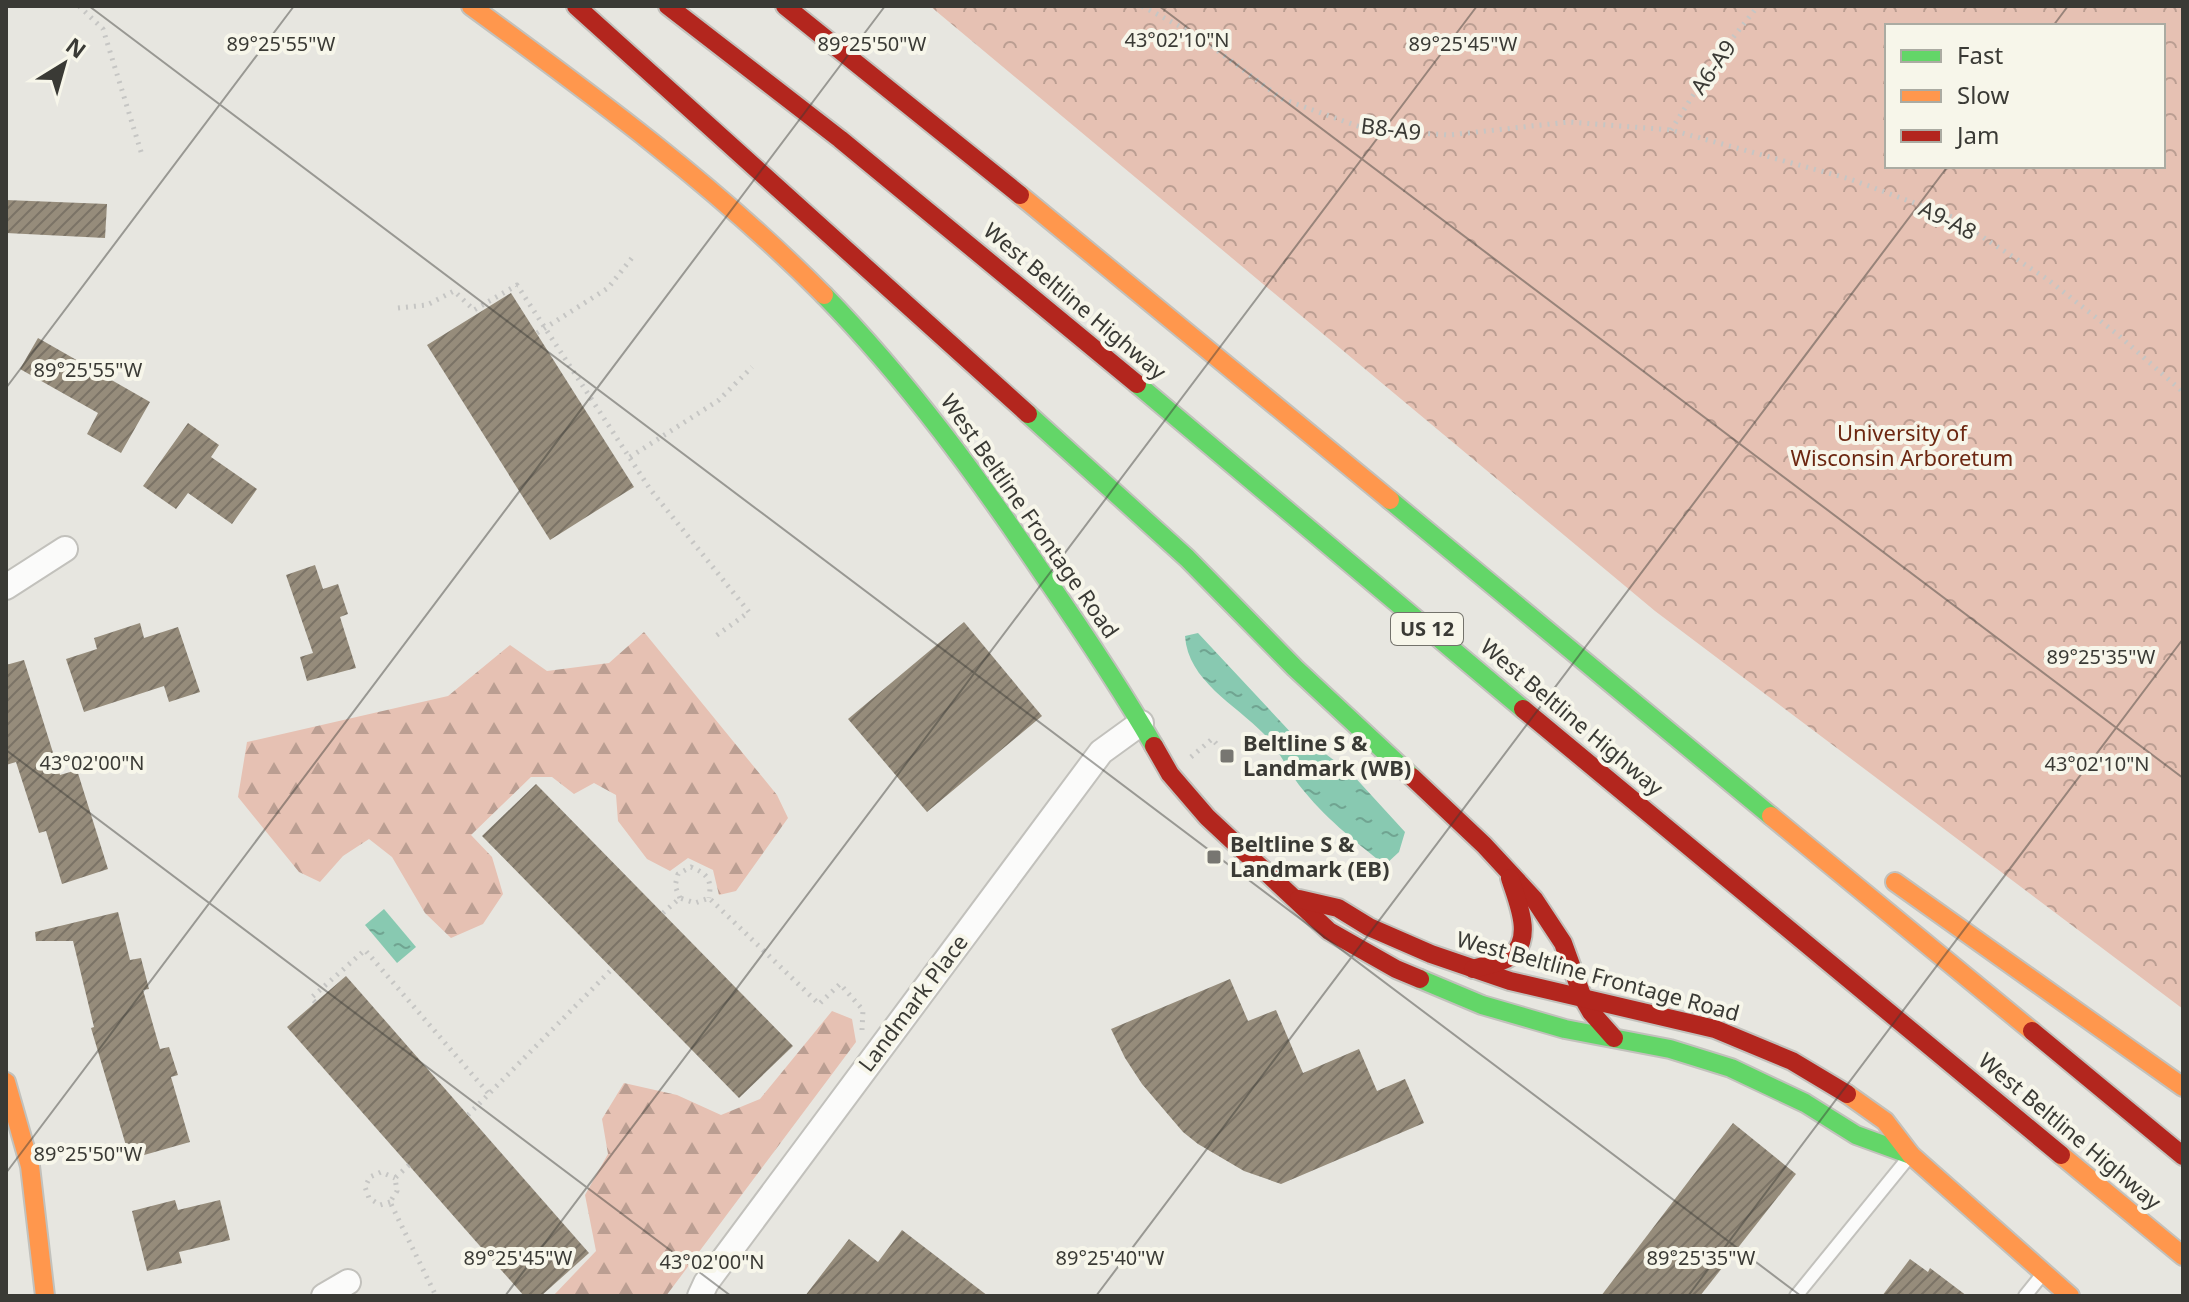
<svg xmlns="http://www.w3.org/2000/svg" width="2189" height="1302" viewBox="0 0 2189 1302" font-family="'Noto Sans',sans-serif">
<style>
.forest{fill:url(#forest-firs)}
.park{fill:url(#park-crowns);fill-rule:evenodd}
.water{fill:url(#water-ripples)}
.building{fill:url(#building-hatch)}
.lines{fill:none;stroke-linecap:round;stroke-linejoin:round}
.lane-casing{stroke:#c2c1bc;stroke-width:16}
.street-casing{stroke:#c2c1bc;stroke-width:28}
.fast-casing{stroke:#c2c1bc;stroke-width:22}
.slow-casing{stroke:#c2c1bc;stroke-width:22}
.jam-casing{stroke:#c2c1bc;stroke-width:22}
.path{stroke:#c6c6c4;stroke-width:5;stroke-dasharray:2 6;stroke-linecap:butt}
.lane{stroke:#fbfbfa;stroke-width:12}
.street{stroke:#fbfbfa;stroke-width:24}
.fast{stroke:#63d668;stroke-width:18}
.slow{stroke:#ff974d;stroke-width:18}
.jam{stroke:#b3261e;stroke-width:18}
.ticks{fill:none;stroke:#3a3a35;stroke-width:2;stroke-opacity:0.45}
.poi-dot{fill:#777671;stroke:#f7f6ea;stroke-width:3}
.labels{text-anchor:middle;stroke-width:8;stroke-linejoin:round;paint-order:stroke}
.shield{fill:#f7f6ea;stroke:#73726b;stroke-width:2}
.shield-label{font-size:20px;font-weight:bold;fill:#3a3a35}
.street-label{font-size:22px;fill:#3a3a35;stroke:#f7f6ea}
.park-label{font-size:22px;fill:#6c2711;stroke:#f7f6ea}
.poi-label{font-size:22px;font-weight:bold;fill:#3a3a35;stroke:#f7f6ea;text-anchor:start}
.ticks-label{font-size:20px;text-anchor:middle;fill:#3a3a35;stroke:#f7f6ea;stroke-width:8;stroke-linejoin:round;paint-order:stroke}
</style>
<defs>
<pattern id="forest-firs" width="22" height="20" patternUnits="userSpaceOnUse" patternTransform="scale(2)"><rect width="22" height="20" fill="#e6c1b3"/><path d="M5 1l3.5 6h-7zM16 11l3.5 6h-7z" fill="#bb9e92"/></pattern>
<pattern id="park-crowns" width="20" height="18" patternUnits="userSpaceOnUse" patternTransform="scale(2)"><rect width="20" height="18" fill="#e6c1b3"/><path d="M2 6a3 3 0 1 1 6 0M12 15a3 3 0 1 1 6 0" fill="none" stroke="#bb9e92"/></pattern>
<pattern id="water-ripples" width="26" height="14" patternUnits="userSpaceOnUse" patternTransform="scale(2)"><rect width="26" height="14" fill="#88c9b1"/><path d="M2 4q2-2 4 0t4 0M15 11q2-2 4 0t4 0" fill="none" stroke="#70a491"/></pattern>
<pattern id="building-hatch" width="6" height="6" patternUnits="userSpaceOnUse" patternTransform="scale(2)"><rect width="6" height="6" fill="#968c7b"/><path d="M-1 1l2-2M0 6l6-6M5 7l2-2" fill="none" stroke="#7b7366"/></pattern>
</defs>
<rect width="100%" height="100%" fill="#e7e6e0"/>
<g class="forest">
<polygon points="644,632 777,795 788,818 736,891 719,895 713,870 688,858 670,871 647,859 618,821 616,795 594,783 574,794 552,777 531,777 471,835 492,857 503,894 483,924 451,938 425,913 392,857 369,839 343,856 320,882 299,872 238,797 247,742 448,696 510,645 547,671 609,663"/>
<polygon points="832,1011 852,1019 856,1042 666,1296 553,1296 596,1251 585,1195 608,1154 602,1119 624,1083 677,1095 721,1115 760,1099"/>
</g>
<path class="park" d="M930,6h1253v1003l-528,-398zM1887,26h276v140h-276z"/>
<g class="water">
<path d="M1198,633l97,104 28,15 28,21 54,59 -6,20 -14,13c-33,-26 -60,-47 -86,-80 -12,-16 -21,-37 -35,-51 -29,-30 -76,-53 -79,-98z"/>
<polygon points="384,909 416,947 397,963 365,925"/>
</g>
<g class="building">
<polygon points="6,200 107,204 105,238 6,233"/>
<polygon points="511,293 634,487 550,540 427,345"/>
<polygon points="38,338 150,402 121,453 87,434 98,413 20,369"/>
<polygon points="188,423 219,445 211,457 257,489 232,524 188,493 176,509 143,486"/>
<polygon points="315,565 323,589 338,584 348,614 340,617 356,668 307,681 300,657 313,653 286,575"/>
<polygon points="964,622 1042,716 927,812 848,719"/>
<polygon points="140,623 144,638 178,627 200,692 169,702 164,686 84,712 66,659 97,649 94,638"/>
<polygon points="24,660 60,775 77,770 108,869 62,884 46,831 39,833 16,762 6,765 6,665"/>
<polygon points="536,784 793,1046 739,1098 482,836"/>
<polygon points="118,912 130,960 141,958 149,989 143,990 160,1049 169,1047 178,1075 171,1077 190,1142 130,1159 91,1028 94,1027 73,941 36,941 35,932"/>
<polygon points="346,976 589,1253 541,1296 524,1296 287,1027"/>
<polygon points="1230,979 1248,1021 1276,1010 1303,1073 1359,1049 1377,1091 1405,1079 1424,1123 1281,1184 1244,1171 1198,1144 1183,1132 1142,1084 1125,1058 1111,1029"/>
<polygon points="1733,1123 1796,1174 1700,1296 1601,1296"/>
<polygon points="175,1200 178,1210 220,1200 230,1240 179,1252 182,1263 147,1271 132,1211"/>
<polygon points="902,1230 988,1296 805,1296 849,1239 878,1262"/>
<polygon points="1910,1259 1928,1272 1930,1268 1967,1296 1882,1296"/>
</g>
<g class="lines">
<defs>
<g id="lane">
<polyline points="1796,1296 1909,1157"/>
<polyline points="2025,1296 2041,1276"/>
</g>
<g id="street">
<polyline points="6,587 65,549"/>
<polyline points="324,1296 348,1282"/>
<polyline points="700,1296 706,1283 1101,752 1141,723"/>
</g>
<g id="fast">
<path d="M824,295c84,86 154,182 221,282 38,55 75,110 109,169"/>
<polyline points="1137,384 1523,709"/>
<polyline points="1028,414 1187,558 1295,668 1412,777"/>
<polyline points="1390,500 1771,816"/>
<polyline points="1420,979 1482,1005 1565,1029 1670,1049 1731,1068 1805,1103 1856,1135 1911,1155"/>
</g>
<g id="slow">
<path d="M471,6c123,90 245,180 353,289"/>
<polyline points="1020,195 1390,500"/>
<polyline points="1771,816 2032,1031"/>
<polyline points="1895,882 2183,1087"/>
<polyline points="6,1082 30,1166 45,1296"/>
<polyline points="1847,1094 1885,1121 1911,1155 2070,1296"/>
<polyline points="2061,1155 2183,1256"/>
</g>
<g id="jam">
<polyline points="576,6 1028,414"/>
<polyline points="668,6 840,139 1137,384"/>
<polyline points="785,6 1020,195"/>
<polyline points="1523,709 2061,1155"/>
<polyline points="1154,746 1170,774 1207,817 1329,931 1396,969 1420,979"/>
<polyline points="1412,777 1484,845 1534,899 1563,943 1583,998 1591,1012 1614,1038"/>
<polyline points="1299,899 1338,908 1369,927 1431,954 1510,981 1715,1029 1792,1061 1847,1094"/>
<path d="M1473,969c12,-4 27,-5 37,-12 25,-18 7,-56 0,-79"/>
<polyline points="2032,1031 2183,1156"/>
</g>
</defs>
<use href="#lane" class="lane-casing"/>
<use href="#street" class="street-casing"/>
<use href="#fast" class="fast-casing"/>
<use href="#slow" class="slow-casing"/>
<use href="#jam" class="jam-casing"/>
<g class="path">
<polyline points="79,6 103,29 142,155"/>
<polyline points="1142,6 1198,36 1282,99 1366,129 1449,135 1569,122 1671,130 1850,179 1952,217 2047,279 2117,334 2183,392"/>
<polyline points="1671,130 1716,59 1758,6"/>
<polyline points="398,308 427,305 454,291 474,310 517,285 650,489 749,612 713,638"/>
<polyline points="537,333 608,288 635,254"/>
<polyline points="630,457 719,400 752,367"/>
<polyline points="1191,757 1212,739 1222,750"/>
<path d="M680,898l-5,-12 3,-12 13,-7c17,7 21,13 18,31"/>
<polyline points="663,913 680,898 695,903 709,898 819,1004 840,984 863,1010 862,1030"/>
<polyline points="315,1002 311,998 365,950 489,1094"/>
<polyline points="468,1115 612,969"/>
<polyline points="409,1165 395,1178 397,1191 390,1202 436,1296"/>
<polyline points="390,1202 380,1205 369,1198 365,1187 370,1177 381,1172 395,1178"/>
</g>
<use href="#lane" class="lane"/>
<use href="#street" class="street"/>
<use href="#fast" class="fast"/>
<use href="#slow" class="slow"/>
<use href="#jam" class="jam"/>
</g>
<path class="ticks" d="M89,6l1712,1290M1159,6l1024,772M2053,26l15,-20M6,388l288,-382M6,750l725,546M6,1173l879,-1167M505,1296l972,-1290M1096,1296l852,-1130M1688,1296l495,-657"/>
<g class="poi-dot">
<rect x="1219" y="748" width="16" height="16" rx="4"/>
<rect x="1206" y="849" width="16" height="16" rx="4"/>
</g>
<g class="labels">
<rect class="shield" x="1391" y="613" width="72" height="32" rx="6"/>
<g class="shield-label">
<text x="1427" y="636">US 12</text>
</g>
<g class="street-label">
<text transform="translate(1713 67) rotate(-55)" y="8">A6-A9</text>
<text transform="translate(1391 129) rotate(7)" y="8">B8-A9</text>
<text transform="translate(1948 220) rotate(26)" y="8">A9-A8</text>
<text transform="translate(1075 301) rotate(40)" y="8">West Beltline Highway</text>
<text transform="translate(1030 516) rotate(55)" y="8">West Beltline Frontage Road</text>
<text transform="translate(1572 717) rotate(40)" y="8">West Beltline Highway</text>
<text transform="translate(1598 976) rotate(15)" y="8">West Beltline Frontage Road</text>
<text transform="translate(913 1003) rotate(-53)" y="8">Landmark Place</text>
<text transform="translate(2070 1131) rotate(40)" y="8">West Beltline Highway</text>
</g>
<g class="park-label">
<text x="1902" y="441">University of<tspan x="1902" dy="25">Wisconsin Arboretum</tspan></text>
</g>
<g class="poi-label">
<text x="1243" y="751">Beltline S &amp;<tspan x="1243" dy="25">Landmark (WB)</tspan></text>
<text x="1230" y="852">Beltline S &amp;<tspan x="1230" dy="25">Landmark (EB)</tspan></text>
</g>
</g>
<g class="ticks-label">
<text x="1177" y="47">43°02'10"N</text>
<text x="281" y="51">89°25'55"W</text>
<text x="872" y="51">89°25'50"W</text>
<text x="1463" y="51">89°25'45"W</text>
<text x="88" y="377">89°25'55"W</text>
<text x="2101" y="664">89°25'35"W</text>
<text x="92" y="770">43°02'00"N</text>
<text x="2097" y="771">43°02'10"N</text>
<text x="88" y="1161">89°25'50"W</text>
<text x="518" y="1265">89°25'45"W</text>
<text x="1110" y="1265">89°25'40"W</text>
<text x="1701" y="1265">89°25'35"W</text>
<text x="712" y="1269">43°02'00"N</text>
</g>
<rect width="2189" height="1302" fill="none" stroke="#3a3a35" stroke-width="16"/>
<rect x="1885" y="24" width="280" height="144" fill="#f7f6ea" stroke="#ababa2" stroke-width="2"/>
<rect x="1901" y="50" width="40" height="12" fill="#63d668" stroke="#ababa2" stroke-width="2"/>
<text x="1957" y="64" font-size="24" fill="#3a3a35">Fast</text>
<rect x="1901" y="90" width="40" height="12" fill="#ff974d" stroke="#ababa2" stroke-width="2"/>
<text x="1957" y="104" font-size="24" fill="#3a3a35">Slow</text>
<rect x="1901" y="130" width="40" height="12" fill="#b3261e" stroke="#ababa2" stroke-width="2"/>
<text x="1957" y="144" font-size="24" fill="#3a3a35">Jam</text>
<g transform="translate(64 64) rotate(37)" stroke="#f7f6ea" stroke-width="6" paint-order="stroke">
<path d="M0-6L14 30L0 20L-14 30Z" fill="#3a3a35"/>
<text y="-12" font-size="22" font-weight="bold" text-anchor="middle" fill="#3a3a35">N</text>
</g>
</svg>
